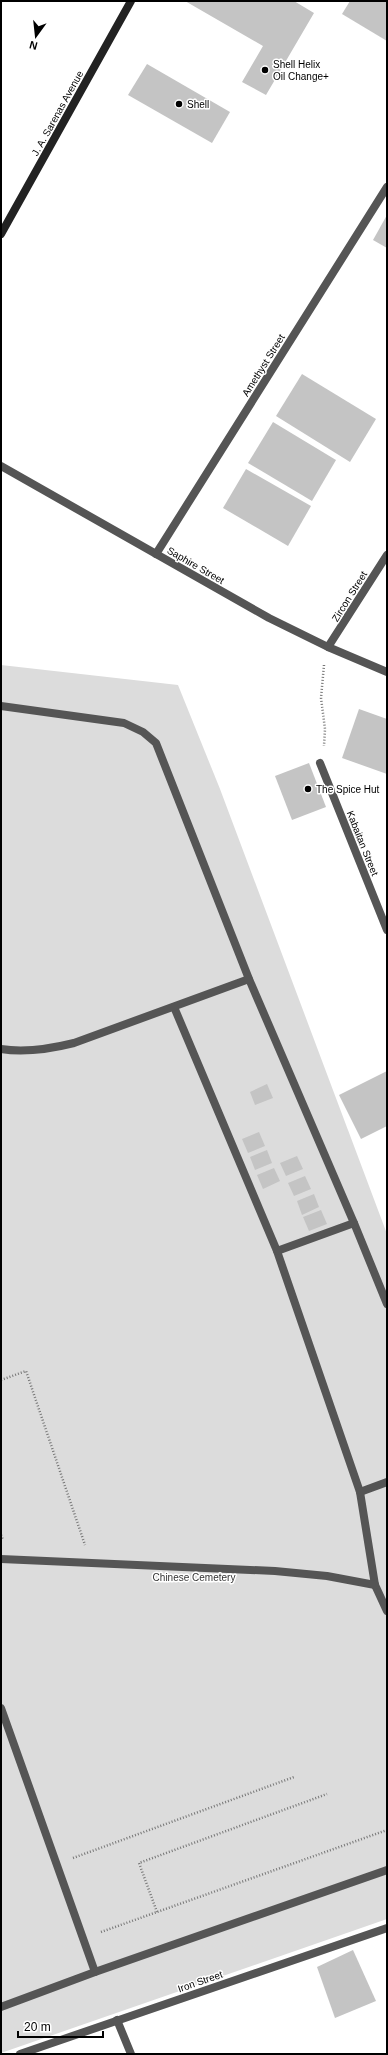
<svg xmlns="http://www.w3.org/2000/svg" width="388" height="2055" viewBox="0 0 388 2055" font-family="Helvetica,sans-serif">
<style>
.green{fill:#dcdcdc}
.building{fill:#c4c4c4}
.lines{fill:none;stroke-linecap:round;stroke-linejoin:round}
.path{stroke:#777;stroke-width:2.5;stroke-dasharray:1 2;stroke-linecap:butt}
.service{stroke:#555;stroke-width:8}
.minor{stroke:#555;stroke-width:8}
.secondary{stroke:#222;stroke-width:8}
.poi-dot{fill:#000;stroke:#fff;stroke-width:1.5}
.labels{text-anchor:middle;stroke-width:3;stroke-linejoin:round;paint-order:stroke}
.poi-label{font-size:10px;fill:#000;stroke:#fff;text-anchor:start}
.street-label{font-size:10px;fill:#000;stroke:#fff}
.park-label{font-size:10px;fill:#333;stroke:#fff}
</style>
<rect width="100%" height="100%" fill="#fff"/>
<polygon class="green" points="1,665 178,685 220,789 387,1234 387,1919 1,2053"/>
<g class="building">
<polygon points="185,1 294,1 314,13 266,95 242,82 263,46"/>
<polygon points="350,1 387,1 387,41 342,14"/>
<polygon points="147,64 230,112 212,143 128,95"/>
<polygon points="387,215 387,248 373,240"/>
<polygon points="302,374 376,419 350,462 276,416"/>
<polygon points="273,422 336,460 312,501 248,463"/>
<polygon points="246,469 311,506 288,546 223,508"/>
<polygon points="359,709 387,719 387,774 342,758"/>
<polygon points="309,763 326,807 292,820 275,776"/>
<polygon points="387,1071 387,1126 361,1139 339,1095"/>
<polygon points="267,1084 273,1098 255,1105 250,1092"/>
<polygon points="259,1132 265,1146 248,1153 242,1139"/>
<polygon points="267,1150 272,1163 255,1170 250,1157"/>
<polygon points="297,1156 303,1169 286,1176 280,1163"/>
<polygon points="274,1168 280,1181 263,1189 257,1175"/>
<polygon points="305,1176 311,1189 294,1196 288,1183"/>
<polygon points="314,1194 319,1207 302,1215 297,1201"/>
<polygon points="321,1210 327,1224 309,1231 303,1217"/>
<polygon points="353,1950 376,2001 335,2018 317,1967"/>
</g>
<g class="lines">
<g class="path">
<polyline points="324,665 321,698 325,729 324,746"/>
<polyline points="1,1380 26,1371 85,1545"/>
<polyline points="1,1535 3,1540"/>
<polyline points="73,1858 294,1777"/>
<polyline points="157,1912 139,1863 327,1794"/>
<polyline points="101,1932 387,1830"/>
</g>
<g class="service">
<polyline points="1,706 124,723 143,732 156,743 249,979 354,1223 387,1304"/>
<polyline points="174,1007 277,1251 360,1492 375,1585 387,1611"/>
<path d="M1,1049c25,4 49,0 73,-6l175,-64"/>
<polyline points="277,1251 354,1223"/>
<polyline points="360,1492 387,1482"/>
<polyline points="1,1559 275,1571 327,1576 375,1585"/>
<polyline points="1,1708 95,1972"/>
<polyline points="1,2007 95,1972 387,1870"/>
</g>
<g class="minor">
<polyline points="1,466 269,618 328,647 387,672"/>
<polyline points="156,554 387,187"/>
<polyline points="328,647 387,555"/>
<polyline points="320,763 387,930"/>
<polyline points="117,2020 131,2054"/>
<polyline points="20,2054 387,1928"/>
</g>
<polyline class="secondary" points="1,234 131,1"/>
</g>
<g class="poi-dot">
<circle cx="265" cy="70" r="4"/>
<circle cx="179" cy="104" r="4"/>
<circle cx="308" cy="789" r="4"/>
</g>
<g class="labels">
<g class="poi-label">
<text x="273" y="68">Shell Helix<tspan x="273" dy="12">Oil Change+</tspan></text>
<text x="187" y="108">Shell</text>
<text x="316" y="793">The Spice Hut</text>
</g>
<g class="street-label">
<text transform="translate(57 113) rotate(-61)" y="4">J. A. Sarenas Avenue</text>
<text transform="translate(263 365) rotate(-58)" y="4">Amethyst Street</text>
<text transform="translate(196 565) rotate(30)" y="4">Saphire Street</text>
<text transform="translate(349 596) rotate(-58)" y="4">Zircon Street</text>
<text transform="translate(363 843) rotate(68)" y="4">Kabaitan Street</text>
<text transform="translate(200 1981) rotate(-19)" y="4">Iron Street</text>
</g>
<g class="park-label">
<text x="194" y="1581">Chinese Cemetery</text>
</g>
</g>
<rect width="388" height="2055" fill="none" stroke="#000000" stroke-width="4"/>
<g transform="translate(36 36) rotate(195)" stroke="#ffffff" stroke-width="3" paint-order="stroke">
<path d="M0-3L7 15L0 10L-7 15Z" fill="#000000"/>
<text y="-6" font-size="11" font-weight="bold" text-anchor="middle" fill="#000000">N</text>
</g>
<path d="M18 2031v6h85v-6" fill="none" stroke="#000000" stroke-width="2"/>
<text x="24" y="2031" font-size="12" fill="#000000" stroke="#ffffff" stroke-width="3" paint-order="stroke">20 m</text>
</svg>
